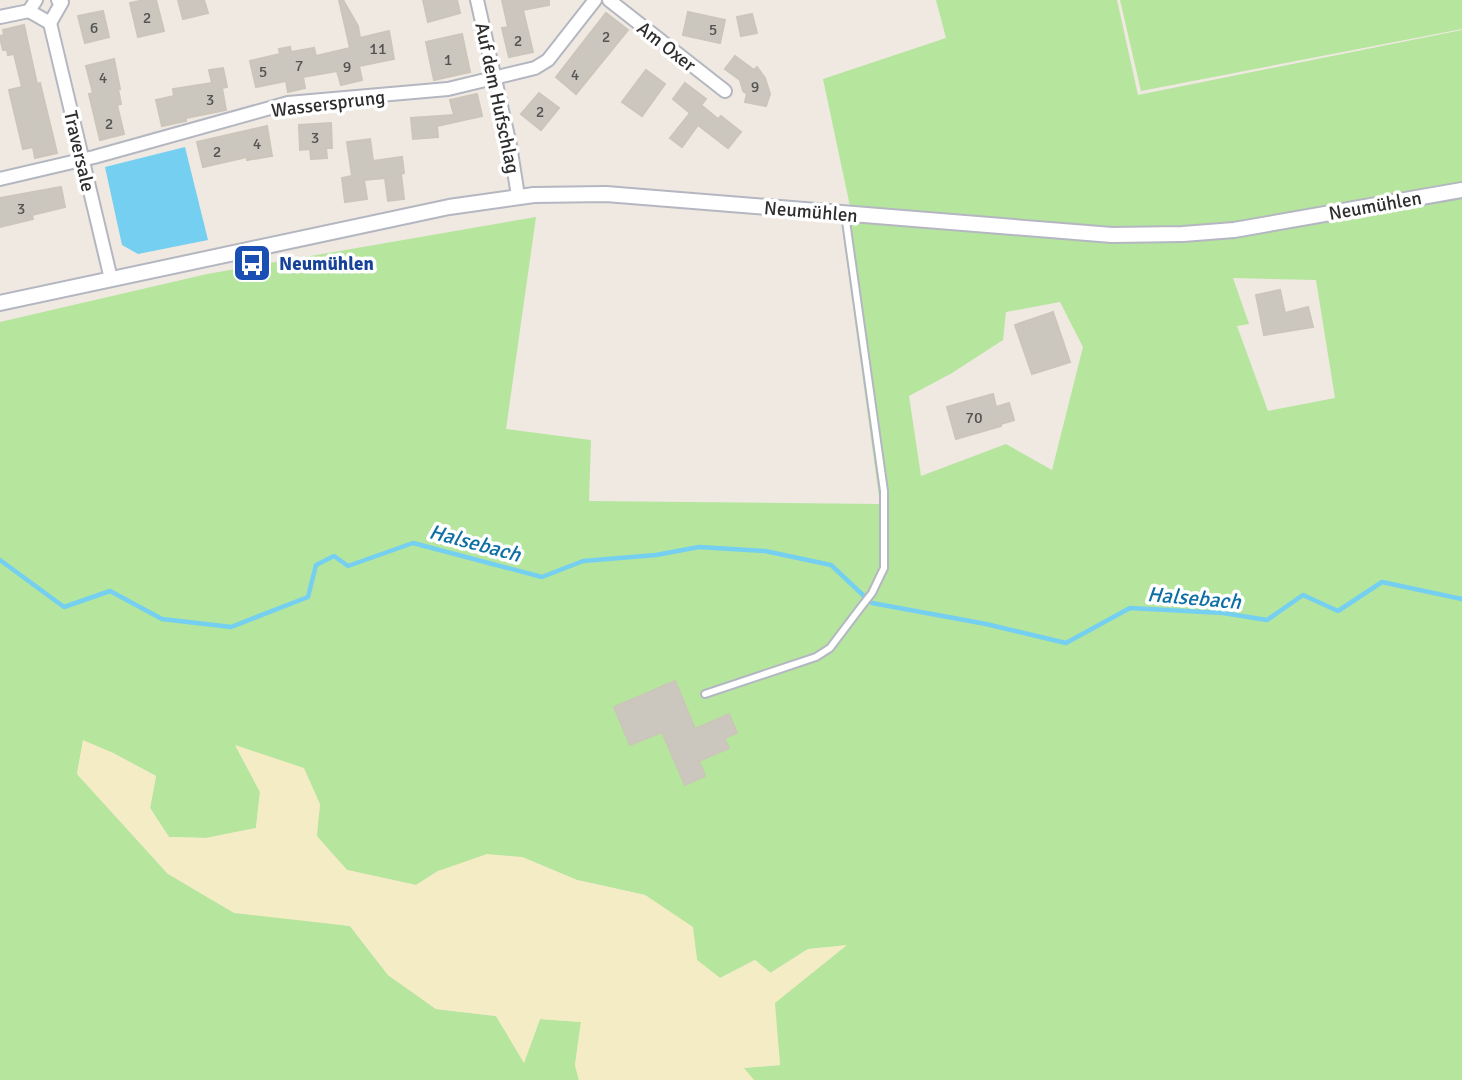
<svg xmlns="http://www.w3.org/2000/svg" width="1462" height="1080" viewBox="0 0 1462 1080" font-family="Signika,sans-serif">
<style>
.green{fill:#b6e59e;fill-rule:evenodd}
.sand{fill:#f3ecc5}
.water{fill:#75cff0}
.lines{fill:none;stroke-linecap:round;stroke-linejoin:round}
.stream{stroke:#75cff0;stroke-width:4.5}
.building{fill:#cbc7bf;stroke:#cbc5ba;stroke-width:2}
.service-casing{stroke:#b4b7c1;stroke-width:10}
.minor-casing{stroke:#b4b7c1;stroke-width:16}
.tertiary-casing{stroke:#b4b7c1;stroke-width:18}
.service{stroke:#fff;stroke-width:6}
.minor{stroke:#fff;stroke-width:12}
.tertiary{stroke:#fff;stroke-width:14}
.labels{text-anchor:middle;stroke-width:7;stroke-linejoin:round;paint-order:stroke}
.number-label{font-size:16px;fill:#555452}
.street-label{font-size:19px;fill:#2e2e2e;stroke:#fff}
.transit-label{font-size:19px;font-weight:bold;fill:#164399;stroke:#fff;text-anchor:start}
.water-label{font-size:21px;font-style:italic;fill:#0d6fa3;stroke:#fff}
</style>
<rect width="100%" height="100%" fill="#efe9e1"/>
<g class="green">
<path d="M936,0h181l21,95 324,-65v1050h-708l-11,-12 37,-3 -6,-62 71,-57 -37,3 -38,24 -15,-13 -35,18 -23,-18 -5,-33 -47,-32 -68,-15 -55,-23 -84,14 -22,14 -69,-15 -31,-34 4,-32 -84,-58 24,46 -4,36 -50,10 -37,-1 -19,-29 6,-32 -43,-23 -30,-12 -6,33 91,100 163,49 19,3 38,49 48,34 60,7 28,46 16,-43 41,3 -6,43 4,15h-579v-758l207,-48 329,-57 -30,212 85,11 -2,61 291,3 -37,-271 8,-22 -28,-132 123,-41zM1233,278l83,2 19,118 -67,13 -31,-85 12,-2zM1060,302l23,45 -31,123 -46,-26 -85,32 -12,-80 43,-23 51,-33 3,-28z"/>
<polygon points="1120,0 1462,0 1462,29 1141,91"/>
</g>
<polygon class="sand" points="83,740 113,753 156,776 150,808 169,837 206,838 256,828 260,792 235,745 304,768 320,804 317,836 347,870 416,885 438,871 487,854 522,857 577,880 645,895 693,927 697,960 720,978 755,960 771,973 808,949 847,945 775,1003 780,1065 744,1068 754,1080 579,1080 575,1065 581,1022 540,1019 524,1063 496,1016 436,1009 388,975 350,926 234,913 168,874 77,774"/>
<polygon class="water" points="185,147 208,240 138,254 122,245 105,167"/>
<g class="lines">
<g class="stream">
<polyline points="0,560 64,607 110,591 162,619 231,627 308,597 316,565 334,556 348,566 413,543 542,577 583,561 656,555 699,547 765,551 831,565 865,597"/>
<polyline points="872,603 986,624 1066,643 1130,608 1223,613 1267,620 1303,595 1338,611 1382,582 1462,599"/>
</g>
</g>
<g class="building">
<polygon points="144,0 156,0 164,31 138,37 130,3"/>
<polygon points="178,0 204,0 208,13 183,19"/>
<polygon points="339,0 343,0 358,26 360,38 389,31 394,59 359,66 362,80 341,85 337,71 303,77 305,88 288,92 286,81 256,87 250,61 280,54 279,49 290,47 291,52 314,48 316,56 350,48"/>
<polygon points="423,0 457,0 460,13 428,22"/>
<polygon points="502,0 549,0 549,5 523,10 533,52 509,57 502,28 508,27"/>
<polygon points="103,11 109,37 85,43 78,16"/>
<polygon points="688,12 725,20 720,43 683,35"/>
<polygon points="606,13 628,30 576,94 556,77"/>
<polygon points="752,14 757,33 741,36 737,17"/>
<polygon points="24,25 37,84 40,83 57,153 35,158 33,147 23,149 9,90 22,87 14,54 8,55 7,50 3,50 0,38 0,36 4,35 3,30"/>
<polygon points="462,34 470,72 434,80 426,42"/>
<polygon points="735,56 754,70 757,67 765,78 770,94 766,106 745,102 747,94 743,91 740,80 725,69"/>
<polygon points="114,59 120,89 118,89 121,104 117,105 124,134 100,140 89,94 93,93 86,66"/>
<polygon points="223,68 227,87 222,88 226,110 186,118 186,121 162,126 156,100 174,96 173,89 212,83 209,70"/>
<polygon points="646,70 665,84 642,116 622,102"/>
<polygon points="685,83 706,99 701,105 718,119 721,116 741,132 728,148 698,125 682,147 670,138 690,113 673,99"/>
<polygon points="539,93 559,108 541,130 521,114"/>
<polygon points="477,94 482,116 437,126 438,137 413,139 411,118 454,115 450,100"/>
<polygon points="331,123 332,148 326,148 327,158 311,159 310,149 300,150 299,125"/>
<polygon points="267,126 272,156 247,160 247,157 203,167 197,142"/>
<polygon points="370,139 373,161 402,157 404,173 401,174 404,199 388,201 385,178 364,180 367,199 345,202 342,178 352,176 347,142"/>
<polygon points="61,187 65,207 32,215 33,219 0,227 0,198"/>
<polygon points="1280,290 1285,313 1308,307 1313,327 1264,335 1256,295"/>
<polygon points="1053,312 1070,362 1032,374 1015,325"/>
<polygon points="993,394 996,407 1009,403 1014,420 1001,424 1001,426 956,439 947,407"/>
<polygon points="675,681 695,729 729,714 737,733 724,738 729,748 699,761 705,776 685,785 662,732 630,745 614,707"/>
</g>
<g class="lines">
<defs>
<polyline id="service" points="705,694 816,657 830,648 861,607 872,593 884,568 884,491 845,214"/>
<g id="minor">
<polyline points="36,0 29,11 50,23 62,2 58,0"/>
<polyline points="477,0 510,145 518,196"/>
<polyline points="609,0 725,91"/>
<polyline points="0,17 29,11"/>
<polyline points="50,23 111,279"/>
<polyline points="0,179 94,157 288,103 448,89 535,68 548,60 595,0"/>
</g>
<polyline id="tertiary" points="0,303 449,207 534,195 606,194 1112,235 1183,234 1234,230 1462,190"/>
</defs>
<use href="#service" class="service-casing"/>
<use href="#minor" class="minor-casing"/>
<use href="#tertiary" class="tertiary-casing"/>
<use href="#service" class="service"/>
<use href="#minor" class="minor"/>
<use href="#tertiary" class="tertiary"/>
</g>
<defs>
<symbol id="bus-square" viewBox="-11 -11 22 22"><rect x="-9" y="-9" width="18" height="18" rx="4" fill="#1a4fb4" stroke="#fff"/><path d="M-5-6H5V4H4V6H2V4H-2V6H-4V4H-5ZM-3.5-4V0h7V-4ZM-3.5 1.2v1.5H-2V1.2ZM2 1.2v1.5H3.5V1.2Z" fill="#fff"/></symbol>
</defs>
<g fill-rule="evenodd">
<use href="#bus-square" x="230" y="241" width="44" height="44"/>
</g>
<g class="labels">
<g class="number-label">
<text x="147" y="23">2</text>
<text x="94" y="33">6</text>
<text x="713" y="35">5</text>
<text x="606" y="42">2</text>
<text x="518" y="46">2</text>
<text x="378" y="54">11</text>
<text x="448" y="65">1</text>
<text x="299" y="71">7</text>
<text x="347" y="72">9</text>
<text x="263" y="77">5</text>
<text x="575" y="80">4</text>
<text x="103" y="83">4</text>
<text x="755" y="92">9</text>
<text x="210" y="105">3</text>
<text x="540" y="117">2</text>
<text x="109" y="129">2</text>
<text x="315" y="143">3</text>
<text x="257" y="149">4</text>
<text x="217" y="157">2</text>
<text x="21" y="214">3</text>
<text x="974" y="423">70</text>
</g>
<g class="street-label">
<text transform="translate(667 46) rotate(38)" y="7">Am Oxer</text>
<text transform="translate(498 98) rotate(78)" y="7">Auf dem Hufschlag</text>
<text transform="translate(328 103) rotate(-7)" y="7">Wassersprung</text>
<text transform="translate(80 151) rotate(77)" y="7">Traversale</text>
<text transform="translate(1375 205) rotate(-10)" y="7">Neumühlen</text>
<text transform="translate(811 211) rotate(5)" y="7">Neumühlen</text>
</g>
<g class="transit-label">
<text x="279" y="270">Neumühlen</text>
</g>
<g class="water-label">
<text transform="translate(475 543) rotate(15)" y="7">Halsebach</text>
<text transform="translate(1194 598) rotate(5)" y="7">Halsebach</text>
</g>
</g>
</svg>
